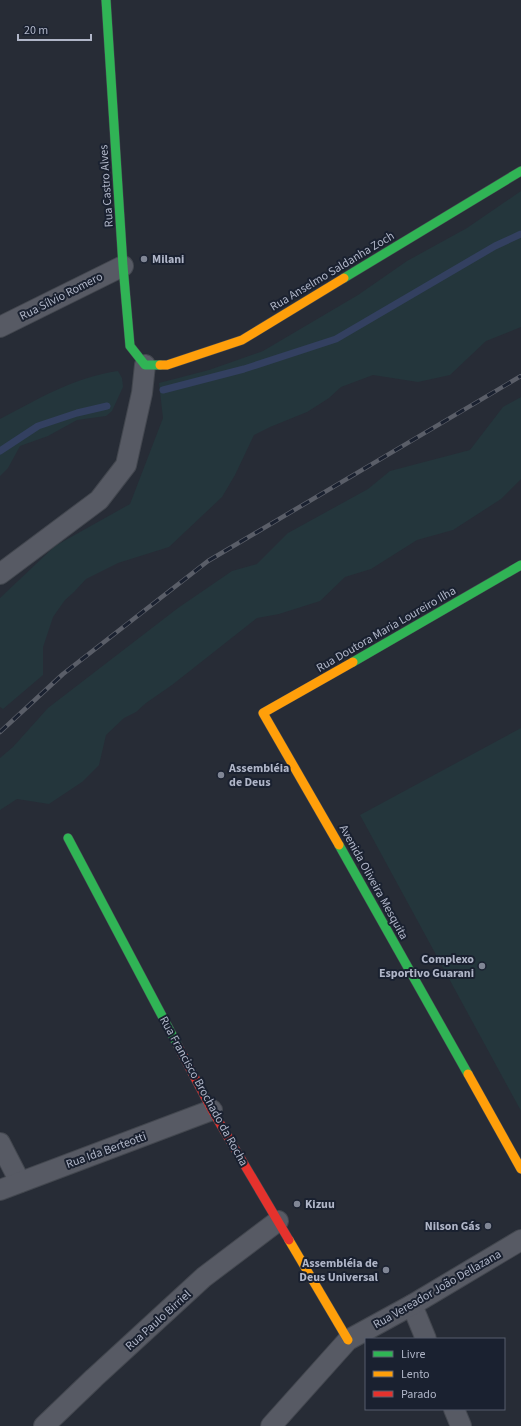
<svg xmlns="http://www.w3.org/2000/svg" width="521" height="1426" viewBox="0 0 521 1426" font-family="'Source Sans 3',sans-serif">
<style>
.green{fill:#24363c}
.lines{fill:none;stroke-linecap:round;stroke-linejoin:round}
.stream{stroke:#334060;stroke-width:7}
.street-casing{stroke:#43474f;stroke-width:22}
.fast-casing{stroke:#43474f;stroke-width:10}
.slow-casing{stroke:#43474f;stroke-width:10}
.jam-casing{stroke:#43474f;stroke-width:10}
.street{stroke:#575a64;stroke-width:20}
.fast{stroke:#30b455;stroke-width:9}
.slow{stroke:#ff9f0a;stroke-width:9}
.jam{stroke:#e5322d;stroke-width:9}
.rail-casing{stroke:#5a5e68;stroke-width:4.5}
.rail{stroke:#1a2130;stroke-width:3;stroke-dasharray:9;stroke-linecap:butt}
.poi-dot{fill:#808695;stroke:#1a2130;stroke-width:1.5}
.labels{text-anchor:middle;stroke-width:4;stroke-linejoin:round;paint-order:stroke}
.street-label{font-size:12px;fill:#b0b6c8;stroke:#1a2130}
.poi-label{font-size:12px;font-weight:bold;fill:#b0b6c8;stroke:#1a2130;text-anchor:start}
</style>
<rect width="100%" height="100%" fill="#272c36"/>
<g class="green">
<polygon points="521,191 521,327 486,341 450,375 418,382 373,375 341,387 329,398 307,412 270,427 254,435 235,475 222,497 169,547 118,563 86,579 74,592 65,600 53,617 43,647 43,675 3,709 0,707 0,598 55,546 130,504 163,418 159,383 209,370 263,351 358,295 407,261 467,228"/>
<path d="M118,371l4,7 1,9 -11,24 -6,5 -29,4 -29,16 -28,10 -12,22 -8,8v-57c38,-20 75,-42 118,-48z"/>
<polygon points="521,397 521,479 501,499 453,530 417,540 371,569 345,577 320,601 279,614 257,618 172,685 146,703 136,712 124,718 106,735 99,765 82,782 49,804 17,799 0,810 0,758 13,747 48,708 178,608 232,571 257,564 288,533 368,489 390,471 470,450 503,407"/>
<polygon points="521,728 521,1111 360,815"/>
</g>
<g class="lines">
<g class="stream">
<polyline points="163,390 244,369 336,339 495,246 521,234"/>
<polyline points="0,451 38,426 77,413 107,406"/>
</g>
<defs>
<g id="street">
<polyline points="0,327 123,266"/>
<polyline points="0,574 99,500 126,465 142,393 145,365"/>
<polyline points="0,1143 20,1182"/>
<polyline points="0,1190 212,1110"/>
<polyline points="412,1305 426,1339"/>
<polyline points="454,1409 461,1426"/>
<polyline points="44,1426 94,1378 204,1277 278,1221"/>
<polyline points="271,1426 348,1340 412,1305 521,1240"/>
</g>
<g id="fast">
<polyline points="106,0 123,266 130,346 145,365 160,365"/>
<polyline points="344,278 521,171"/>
<polyline points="353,662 521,565"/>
<polyline points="68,838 178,1046"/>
<polyline points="339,845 468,1074"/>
</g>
<g id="slow">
<polyline points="160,365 167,365 242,340 344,278"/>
<polyline points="339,845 263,713 353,662"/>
<polyline points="468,1074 521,1169"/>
<polyline points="289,1240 348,1340"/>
</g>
<polyline id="jam" points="178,1046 212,1110 289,1240"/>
</defs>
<use href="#street" class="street-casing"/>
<use href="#fast" class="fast-casing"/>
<use href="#slow" class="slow-casing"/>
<use href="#jam" class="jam-casing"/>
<use href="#street" class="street"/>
<use href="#fast" class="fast"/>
<use href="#slow" class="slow"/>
<use href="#jam" class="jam"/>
<defs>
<polyline id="rail" points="0,732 63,674 208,561 521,376"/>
</defs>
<use href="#rail" class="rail-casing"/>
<use href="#rail" class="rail"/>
</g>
<g class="poi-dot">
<circle cx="144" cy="259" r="4"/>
<circle cx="221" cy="775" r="4"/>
<circle cx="482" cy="966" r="4"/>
<circle cx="297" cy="1204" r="4"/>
<circle cx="488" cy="1226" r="4"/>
<circle cx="386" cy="1270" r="4"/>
</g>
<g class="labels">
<g class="street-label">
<text transform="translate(106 186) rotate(-94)" y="4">Rua Castro Alves</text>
<text transform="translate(332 271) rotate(-31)" y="4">Rua Anselmo Saldanha Zoch</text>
<text transform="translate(61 296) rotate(-27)" y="4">Rua Sílvio Romero</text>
<text transform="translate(386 629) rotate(-30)" y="4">Rua Doutora Maria Loureiro Ilha</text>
<text transform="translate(374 882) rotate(61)" y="4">Avenida Oliveira Mesquita</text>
<text transform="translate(204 1091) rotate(61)" y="4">Rua Francisco Brochado da Rocha</text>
<text transform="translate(106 1150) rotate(-20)" y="4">Rua Ida Berteotti</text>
<text transform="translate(437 1289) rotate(-30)" y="4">Rua Vereador João Dellazana</text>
<text transform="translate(158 1320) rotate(-42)" y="4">Rua Paulo Birriel</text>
</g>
<g class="poi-label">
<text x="152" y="263">Milani</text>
<text x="229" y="772">Assembléia<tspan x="229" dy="14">de Deus</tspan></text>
<text x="474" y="963" text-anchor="end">Complexo<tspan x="474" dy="14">Esportivo Guarani</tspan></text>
<text x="305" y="1208">Kizuu</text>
<text x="480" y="1230" text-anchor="end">Nilson Gás</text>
<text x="378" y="1267" text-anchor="end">Assembléia de<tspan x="378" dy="14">Deus Universal</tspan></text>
</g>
</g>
<rect x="365" y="1338" width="140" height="72" fill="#1a2130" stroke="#565d6d"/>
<rect x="373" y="1351" width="20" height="6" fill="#30b455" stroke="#565d6d"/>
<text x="401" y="1358" font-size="12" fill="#b0b6c8">Livre</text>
<rect x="373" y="1371" width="20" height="6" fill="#ff9f0a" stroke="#565d6d"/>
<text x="401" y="1378" font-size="12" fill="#b0b6c8">Lento</text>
<rect x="373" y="1391" width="20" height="6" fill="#e5322d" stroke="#565d6d"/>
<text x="401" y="1398" font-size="12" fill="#b0b6c8">Parado</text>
<path d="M18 34v6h73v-6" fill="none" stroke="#b0b6c8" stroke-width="2"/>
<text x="24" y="34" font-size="12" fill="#b0b6c8" stroke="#1a2130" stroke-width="3" paint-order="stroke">20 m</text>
</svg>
